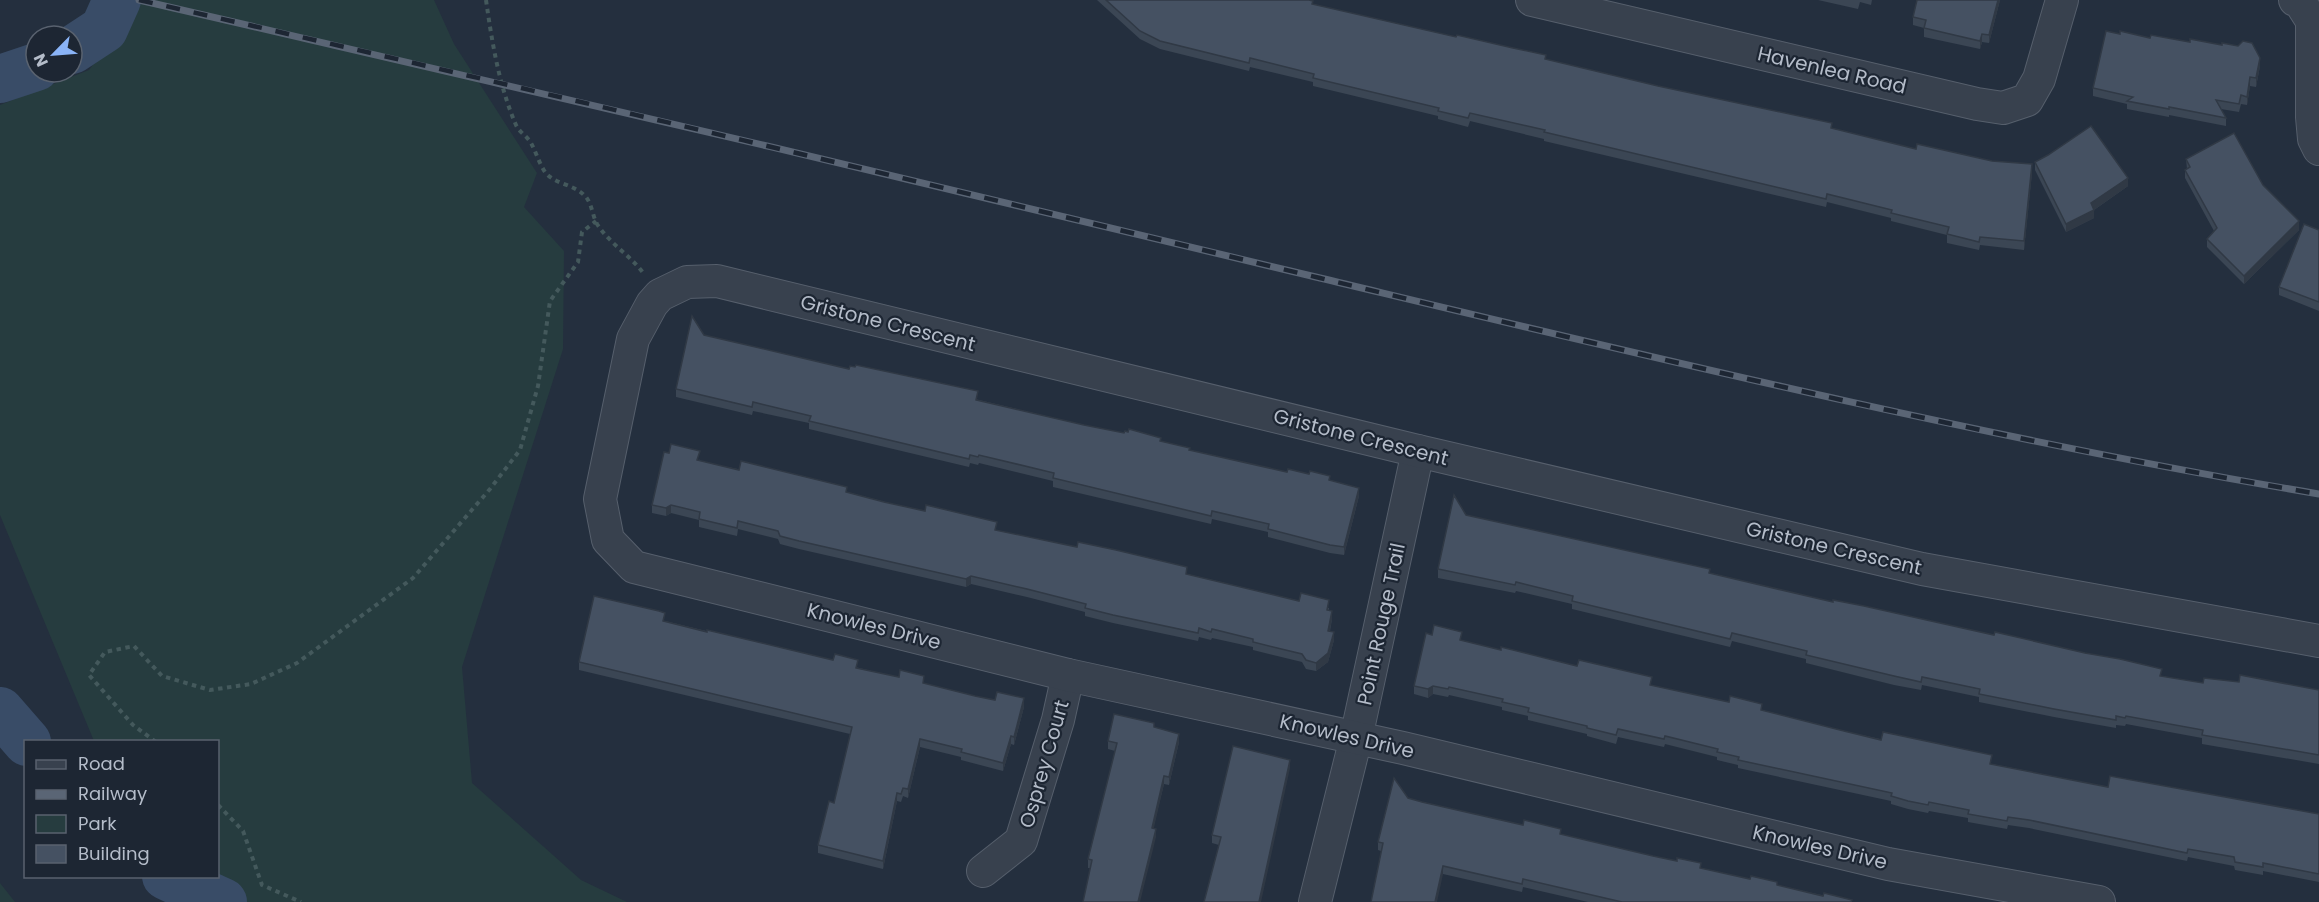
<svg xmlns="http://www.w3.org/2000/svg" width="2319" height="902" viewBox="0 0 2319 902" font-family="Poppins,sans-serif">
<style>
.green{fill:#263c3f}
.lines{fill:none;stroke-linecap:round;stroke-linejoin:round}
.river{stroke:#394c67;stroke-width:48}
.street-casing{stroke:#565f6c;stroke-width:34}
.path{stroke:#44595c;stroke-width:4;stroke-dasharray:4.5 4.5;stroke-linecap:butt}
.street{stroke:#38414e;stroke-width:32}
.rail-casing{stroke:#5a6575;stroke-width:7}
.rail{stroke:#1d2633;stroke-width:4.5;stroke-dasharray:14;stroke-linecap:butt}
.wall{fill:#3b4654}
.shaded-wall{fill:#303945}
.building{fill:#455162;stroke:#303945;stroke-width:1.5}
.labels{text-anchor:middle;stroke-width:4.5;stroke-linejoin:round;paint-order:stroke}
.street-label{font-size:20px;fill:#b4bcc9;stroke:#1d2633}
</style>
<rect width="100%" height="100%" fill="#242f3e"/>
<g class="green">
<polygon points="141,0 434,0 454,44 537,173 524,207 564,251 563,349 462,667 472,783 581,880 627,902 239,902 212,877 218,876 218,742 94,741 0,515 0,105 89,70"/>
<polygon points="0,883 15,902 16,902 0,902"/>
</g>
<g class="lines">
<g class="river">
<polyline points="72,50 104,29 117,0"/>
<polyline points="0,79 36,67"/>
<polyline points="0,711 27,742"/>
<polyline points="166,876 223,902"/>
</g>
<defs>
<g id="street">
<polyline points="1532,0 1977,104 2003,108 2027,100 2039,79 2062,0"/>
<polyline points="2295,0 2300,2 2312,21 2312,117 2314,139 2319,149"/>
<polyline points="983,871 1021,841 1058,720 1068,675"/>
<polyline points="1315,902 1356,738 1418,451"/>
<polyline points="2099,902 1888,864 1403,748 1068,675 634,567 608,540 600,499 633,339 652,304 660,295 687,282 717,281 1418,451 1922,569 2319,641"/>
</g>
</defs>
<use href="#street" class="street-casing"/>
<g class="path">
<path d="M486,0c6,42 13,86 30,125 3,7 11,11 15,18 5,9 8,20 14,29 9,12 28,12 39,23 8,7 8,20 13,29 13,20 33,31 47,50"/>
<polyline points="156,742 133,725 89,675 105,652 134,646 162,676 210,690 251,684 297,663 413,578 490,489 520,450 538,386 550,301 578,262 582,232 596,221"/>
<polyline points="218,805 243,831 262,885 301,902"/>
</g>
<use href="#street" class="street"/>
<defs>
<path id="rail" d="M139,0c394,89 788,184 1181,278 331,79 663,160 999,216"/>
</defs>
<use href="#rail" class="rail-casing"/>
<use href="#rail" class="rail"/>
</g>
<g class="wall">
<polygon points="1097,0 1309,0 1313,4 1832,128 1916,149 2032,173 2024,250 1980,245 1979,250 1947,243 1947,235 1891,221 1891,218 1827,202 1826,207 1544,141 1544,139 1470,121 1468,127 1438,119 1438,116 1313,86 1313,82 1250,67 1249,71 1160,49 1140,39"/>
<polygon points="1818,0 1872,0 1871,5 1860,2 1858,9"/>
<polygon points="1917,0 2000,0 1989,43 1982,42 1980,49 1924,37 1924,28 1913,25 1913,17"/>
<polygon points="2120,34 2150,38 2260,66 2256,87 2250,86 2247,105 2241,104 2239,112 2221,109 2226,118 2226,126 2169,115 2169,117 2127,109 2127,104 2093,96 2093,88"/>
<polygon points="2186,159 2263,185 2299,230 2244,284 2207,247 2207,239 2214,231 2185,178 2185,170 2187,169"/>
<polygon points="2035,162 2128,186 2094,210 2094,218 2066,232 2035,170"/>
<polygon points="2319,230 2319,311 2279,295 2279,287"/>
<polygon points="704,335 1084,425 1161,442 1190,450 1287,472 1330,480 1359,496 1344,555 1330,553 1268,537 1268,532 1212,519 1211,524 1053,487 1053,481 979,463 978,465 970,463 969,467 809,429 809,423 753,411 752,415 676,397 676,389"/>
<polygon points="700,459 699,461 847,492 997,531 1187,574 1329,608 1329,610 1332,619 1330,631 1334,640 1328,662 1316,671 1306,669 1302,662 1253,650 1253,647 1212,638 1211,640 1199,637 1198,641 1113,623 1085,616 1085,612 1027,597 971,584 966,587 799,549 780,544 778,539 738,529 737,536 699,527 699,520 671,513 666,516 652,513 652,505"/>
<polygon points="1466,515 1833,602 2162,676 2203,683 2239,682 2319,690 2319,764 2202,744 2202,738 2126,724 2125,726 2116,725 2116,728 2054,717 1979,702 1979,697 1922,685 1921,690 1894,685 1806,663 1806,659 1732,641 1730,647 1572,609 1572,604 1516,591 1515,593 1438,578 1438,569"/>
<polygon points="665,621 975,696 1024,707 1014,745 1011,744 1003,771 961,760 961,757 920,747 908,798 903,796 901,802 897,801 883,869 818,853 818,845 834,803 850,734 579,670 579,662"/>
<polygon points="1414,686 1652,686 1762,710 1844,731 1992,764 2108,787 2319,814 2319,882 2263,871 2263,875 2235,870 2234,866 2188,857 2187,861 2029,828 2008,825 2007,829 1968,822 1968,818 1929,811 1928,813 1908,809 1891,804 1891,801 1738,768 1738,765 1717,760 1717,757 1665,744 1664,747 1618,737 1616,744 1587,736 1587,734 1528,720 1528,716 1502,710 1502,707 1449,695 1448,697 1433,694 1428,698 1414,694"/>
<polygon points="1154,727 1179,742 1169,785 1164,784 1153,828 1156,837 1091,868 1088,868 1088,859 1115,751 1108,749 1108,741"/>
<polygon points="1290,768 1219,845 1212,843 1212,835"/>
<polygon points="1408,798 1422,802 1523,825 1701,868 1852,902 1588,902 1523,887 1522,892 1443,874 1378,850 1378,842"/>
</g>
<g class="shaded-wall">
<polygon points="1998,0 2000,0 1989,43 1989,35"/>
<polygon points="1982,34 1982,42 1980,49 1980,41"/>
<polygon points="2260,58 2260,66 2256,87 2256,78"/>
<polygon points="2250,77 2250,86 2247,105 2247,97"/>
<polygon points="2032,164 2032,173 2024,250 2024,241"/>
<polygon points="2128,178 2128,186 2091,212 2091,203"/>
<polygon points="2094,210 2094,218 2066,232 2066,224"/>
<polygon points="2299,221 2299,230 2244,284 2244,276"/>
<polygon points="1359,488 1359,496 1344,555 1344,547"/>
<polygon points="671,505 671,513 666,516 666,508"/>
<polygon points="971,576 971,584 966,587 966,579"/>
<polygon points="1332,611 1332,619 1328,639 1328,631"/>
<polygon points="1334,632 1334,640 1328,662 1316,671 1316,663"/>
<polygon points="1433,686 1433,694 1428,698 1428,689"/>
<polygon points="1024,698 1024,707 1014,745 1014,737"/>
<polygon points="1179,734 1179,742 1169,785 1169,777"/>
<polygon points="1011,736 1011,744 1003,771 1003,763"/>
<polygon points="920,739 920,747 908,798 908,789"/>
<polygon points="1290,760 1290,768 1261,902 1259,902"/>
<polygon points="1164,776 1164,784 1152,836 1152,828"/>
<polygon points="897,793 897,801 883,869 883,861"/>
<polygon points="1156,829 1156,837 1140,902 1138,902"/>
<polygon points="1443,866 1443,874 1437,902 1435,902"/>
</g>
<g class="building">
<polygon points="1106,0 1309,0 1313,1 1312,4 1456,37 1457,35 1513,48 1546,55 1545,59 1658,86 1832,123 1831,128 1916,149 1917,144 1992,161 2032,164 2024,241 1980,237 1979,242 1947,234 1949,227 1891,213 1892,210 1827,194 1826,199 1544,132 1545,130 1470,113 1468,118 1438,111 1439,108 1313,78 1314,74 1250,58 1249,63 1160,41 1140,31"/>
<polygon points="1917,0 1998,0 1989,35 1982,34 1980,41 1924,28 1926,20 1913,17"/>
<polygon points="2106,31 2120,34 2120,31 2150,38 2151,35 2190,42 2190,39 2222,45 2222,43 2238,46 2243,41 2252,43 2260,58 2256,78 2250,77 2247,97 2241,95 2239,104 2216,100 2226,118 2169,107 2169,109 2127,101 2133,97 2093,88"/>
<polygon points="2091,126 2128,178 2091,203 2094,210 2066,224 2035,162 2048,155"/>
<polygon points="2234,133 2263,185 2299,221 2244,276 2207,239 2217,228 2185,170 2190,167 2186,159"/>
<polygon points="2304,224 2319,230 2319,302 2279,287"/>
<polygon points="692,316 704,335 849,369 850,366 855,367 856,365 978,391 976,400 1084,425 1124,433 1125,431 1128,432 1129,429 1161,438 1160,441 1190,448 1189,450 1287,472 1288,469 1309,474 1310,471 1330,476 1329,480 1359,488 1344,547 1330,545 1268,529 1269,524 1212,511 1211,516 1053,478 1054,473 979,455 978,457 970,455 969,459 809,421 811,416 753,402 752,407 676,389"/>
<polygon points="671,444 700,451 697,460 739,470 741,461 847,487 846,492 884,502 925,511 926,505 997,522 995,530 1077,547 1078,542 1116,550 1187,567 1186,574 1299,601 1301,593 1329,600 1327,610 1332,611 1328,631 1334,632 1328,653 1316,663 1306,660 1302,654 1253,642 1253,639 1212,629 1211,632 1199,628 1198,633 1113,615 1085,608 1086,604 1027,589 971,576 966,579 799,541 780,536 778,531 738,521 737,528 699,519 700,512 671,505 666,508 652,505 664,452 669,453"/>
<polygon points="1454,495 1466,515 1710,569 1709,573 1833,602 1833,600 1864,606 1994,635 1995,632 2085,653 2120,659 2162,669 2160,676 2203,683 2204,678 2239,682 2240,675 2319,690 2319,755 2202,735 2203,730 2126,716 2125,718 2116,716 2116,720 2054,709 1979,694 1980,689 1922,677 1921,682 1894,676 1806,655 1807,651 1732,633 1730,639 1572,601 1573,596 1516,582 1515,585 1438,569"/>
<polygon points="594,596 659,611 665,613 663,621 707,632 707,630 833,660 835,654 858,660 856,668 899,677 900,670 924,676 923,683 975,696 995,700 997,692 1024,698 1014,737 1011,736 1003,763 961,752 962,749 920,739 908,789 903,788 901,794 897,793 883,861 818,845 829,801 834,803 852,727 579,662"/>
<polygon points="1434,625 1462,632 1460,640 1501,650 1501,647 1577,666 1579,660 1652,677 1650,685 1729,702 1730,696 1762,704 1761,710 1844,731 1881,740 1883,732 1992,755 1990,764 2108,787 2110,776 2319,814 2319,874 2263,863 2263,867 2235,862 2234,857 2188,849 2187,853 2029,820 2008,817 2007,821 1968,814 1969,810 1929,802 1928,805 1908,801 1891,796 1892,793 1738,760 1739,757 1717,752 1718,749 1665,736 1664,739 1618,729 1616,735 1587,728 1587,726 1528,712 1529,708 1502,702 1503,699 1449,687 1448,689 1433,686 1428,689 1414,686 1426,633 1432,635"/>
<polygon points="1114,714 1154,723 1154,727 1179,734 1169,777 1164,776 1152,828 1156,829 1138,902 1083,902 1092,860 1088,859 1117,743 1108,741"/>
<polygon points="1233,746 1290,760 1259,902 1204,902 1221,837 1212,835"/>
<polygon points="1394,778 1408,798 1422,802 1523,825 1524,820 1561,829 1560,834 1653,856 1677,861 1677,858 1701,863 1700,868 1750,879 1751,876 1777,882 1777,885 1823,896 1824,893 1852,900 1851,902 1622,902 1523,879 1522,884 1443,866 1435,902 1371,902 1383,843 1378,842"/>
</g>
<g class="labels">
<g class="street-label">
<text transform="translate(1832 70) rotate(13)" y="7">Havenlea Road</text>
<text transform="translate(888 323) rotate(14)" y="7">Gristone Crescent</text>
<text transform="translate(1361 437) rotate(14)" y="7">Gristone Crescent</text>
<text transform="translate(1834 548) rotate(13)" y="7">Gristone Crescent</text>
<text transform="translate(1381 624) rotate(-78)" y="7">Point Rouge Trail</text>
<text transform="translate(874 626) rotate(14)" y="7">Knowles Drive</text>
<text transform="translate(1347 736) rotate(13)" y="7">Knowles Drive</text>
<text transform="translate(1044 764) rotate(-74)" y="7">Osprey Court</text>
<text transform="translate(1820 847) rotate(13)" y="7">Knowles Drive</text>
</g>
</g>
<rect x="24" y="740" width="195" height="138" fill="#1d2633" stroke="#59626f" stroke-width="1.5"/>
<rect x="36" y="760" width="30" height="9" fill="#38414e" stroke="#59626f" stroke-width="1.5"/>
<text x="78" y="770" font-size="18" fill="#b4bcc9">Road</text>
<rect x="36" y="790" width="30" height="9" fill="#5a6575" stroke="#59626f" stroke-width="1.5"/>
<text x="78" y="800" font-size="18" fill="#b4bcc9">Railway</text>
<rect x="36" y="815" width="30" height="18" fill="#263c3f" stroke="#59626f" stroke-width="1.5"/>
<text x="78" y="830" font-size="18" fill="#b4bcc9">Park</text>
<rect x="36" y="845" width="30" height="18" fill="#455162" stroke="#59626f" stroke-width="1.5"/>
<text x="78" y="860" font-size="18" fill="#b4bcc9">Building</text>
<g transform="translate(54 54) rotate(245)"><circle r="28" fill="#1d2633" stroke="#59626f" stroke-width="1.5"/>
<path d="M0-4.5L10 22L0 15L-10 22Z" fill="#8ab4f8"/>
<text y="-9" font-size="16" font-weight="bold" text-anchor="middle" fill="#b4bcc9">N</text>
</g>
</svg>
